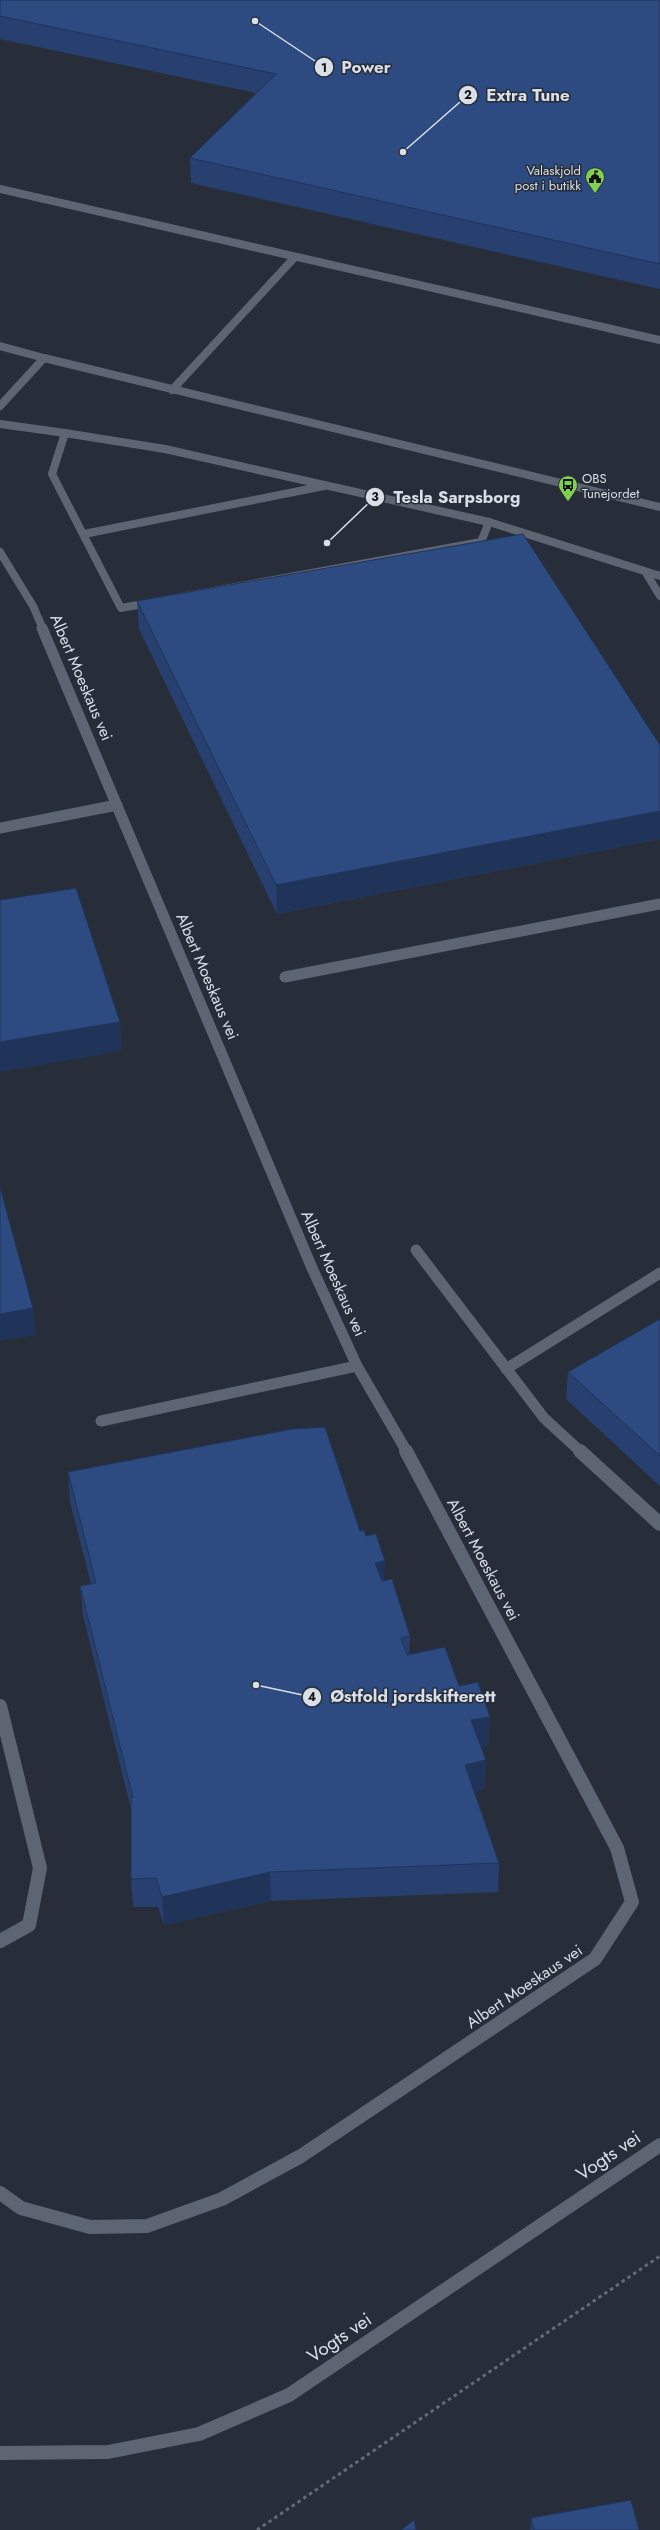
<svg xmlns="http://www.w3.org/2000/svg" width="660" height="2530" viewBox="0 0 660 2530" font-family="Jost,sans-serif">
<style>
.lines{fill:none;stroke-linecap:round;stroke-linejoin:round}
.path{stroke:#646a75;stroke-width:3;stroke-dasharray:3.5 3.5;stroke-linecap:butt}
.service-far2{stroke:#5d6573;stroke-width:8}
.service-far1{stroke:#5d6573;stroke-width:11}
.service{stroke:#5d6573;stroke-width:14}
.minor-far2{stroke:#5d6573;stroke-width:8}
.minor-far1{stroke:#5d6573;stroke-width:11}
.minor{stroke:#5d6573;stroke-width:14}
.tertiary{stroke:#5d6573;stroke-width:14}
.wall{fill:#27406f}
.shaded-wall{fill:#20345a}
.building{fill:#2d4b81;stroke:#20345a}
.labels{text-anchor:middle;stroke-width:3;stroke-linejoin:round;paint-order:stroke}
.far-poi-label{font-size:13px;fill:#dadfe7;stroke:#272e3a;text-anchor:end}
.street-label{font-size:16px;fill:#dadfe7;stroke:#272e3a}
.near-street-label{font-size:19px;fill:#dadfe7;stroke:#272e3a}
.leader{fill:none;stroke:#dadfe7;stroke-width:1.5}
.callout-dot{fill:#dadfe7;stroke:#272e3a;stroke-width:1.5}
.mark-label{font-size:12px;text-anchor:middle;font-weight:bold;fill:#111}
.callout-label{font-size:17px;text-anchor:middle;font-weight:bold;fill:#dadfe7;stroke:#272e3a;stroke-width:3;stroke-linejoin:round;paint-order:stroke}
</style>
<rect width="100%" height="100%" fill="#272e3a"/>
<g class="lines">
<polyline class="path" points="257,2530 660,2256"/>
<g class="service-far2">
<polyline points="0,189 660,340"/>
<polyline points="172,390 294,258"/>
<polyline points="0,424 65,433"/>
<polygon points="65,433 165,449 489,522 481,542 121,608 52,474"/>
<polyline points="489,522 660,576"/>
<polyline points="84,534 324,486"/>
<polyline points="646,573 660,596"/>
</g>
<g class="service-far1">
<polyline points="285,977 660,904"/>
<polyline points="416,1250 544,1418 581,1452"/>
<polyline points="506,1369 660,1273"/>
<polyline points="101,1421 357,1366"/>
</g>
<g class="service">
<polyline points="580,1451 660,1524"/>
<polyline points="0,1706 40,1868 29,1925 0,1941"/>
</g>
<g class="minor-far2">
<polyline points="0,346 44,358 0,406"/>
<polyline points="44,358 660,507"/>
<polyline points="0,552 33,606 43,629"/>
</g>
<g class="minor-far1">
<polyline points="42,628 312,1268 357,1366 407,1452"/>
<polyline points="0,828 117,805"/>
</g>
<polyline class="minor" points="0,2193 21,2208 90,2227 147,2226 222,2199 301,2156 595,1959 632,1902 617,1848 406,1451"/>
<polyline class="tertiary" points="0,2453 108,2452 199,2434 289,2395 660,2145"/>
</g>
<g class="wall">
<polygon points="0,0 660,0 660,289 191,183 190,158 256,93 0,39"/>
<polygon points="137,601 660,745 660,839 277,914 139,629"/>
<polygon points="660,1319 660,1486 566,1399 568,1372"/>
<polygon points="68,1472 360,1531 384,1581 410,1636 409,1654 459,1686 490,1717 488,1746 481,1747 486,1760 484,1789 474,1791 499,1863 498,1892 271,1901 164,1925 158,1907 133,1907 131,1879 131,1809 83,1615 80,1586 91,1584 70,1502"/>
<polygon points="531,2518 639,2530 530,2530"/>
</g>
<g class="shaded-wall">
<polygon points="660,811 660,839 277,914 276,885"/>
<polygon points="120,1022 122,1051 0,1072 0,1042"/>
<polygon points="33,1308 36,1335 0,1341 0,1314"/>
<polygon points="385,1561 384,1590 375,1563"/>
<polygon points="490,1717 488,1746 470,1749 471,1720"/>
<polygon points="486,1760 484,1789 463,1794 465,1765"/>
<polygon points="270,1872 271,1901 164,1925 162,1897"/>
</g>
<g class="building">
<polygon points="0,0 660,0 660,264 190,158 276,74 0,16"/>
<polygon points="523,534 660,745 660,811 276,885 137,601"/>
<polygon points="76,888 120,1022 0,1042 0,900"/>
<polygon points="0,1187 33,1308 0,1314"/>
<polygon points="660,1319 660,1456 568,1372"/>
<polygon points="325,1427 360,1531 364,1530 366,1536 376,1534 385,1561 375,1563 382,1581 392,1579 410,1636 401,1638 407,1655 445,1647 459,1686 478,1682 490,1717 471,1720 486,1760 465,1765 499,1863 270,1872 162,1897 156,1878 131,1879 131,1798 133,1798 80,1586 96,1583 68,1472 292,1429"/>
<polygon points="631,2500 639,2530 534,2530 531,2518"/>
<polygon points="414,2520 416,2530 401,2530"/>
</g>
<defs>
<symbol id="civic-pin" viewBox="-11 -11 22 30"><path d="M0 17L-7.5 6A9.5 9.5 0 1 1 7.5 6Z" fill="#81d050" stroke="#272e3a"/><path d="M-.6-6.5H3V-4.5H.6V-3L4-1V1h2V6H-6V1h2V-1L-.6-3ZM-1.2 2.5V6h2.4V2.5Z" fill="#111"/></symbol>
<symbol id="bus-pin" viewBox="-11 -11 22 30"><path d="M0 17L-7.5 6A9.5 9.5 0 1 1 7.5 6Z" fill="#81d050" stroke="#272e3a"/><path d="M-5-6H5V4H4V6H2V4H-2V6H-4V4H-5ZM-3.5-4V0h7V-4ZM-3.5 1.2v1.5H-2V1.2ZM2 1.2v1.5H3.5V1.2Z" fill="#111"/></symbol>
</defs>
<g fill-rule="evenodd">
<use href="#civic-pin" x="584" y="166" width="22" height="30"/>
<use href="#bus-pin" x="557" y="474" width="22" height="30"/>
</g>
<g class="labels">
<g class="far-poi-label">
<text x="581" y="175">Valaskjold<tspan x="581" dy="15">post i butikk</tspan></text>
<text x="582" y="483" text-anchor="start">OBS<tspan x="582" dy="15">Tunejordet</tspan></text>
</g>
<g class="street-label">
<text transform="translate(82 677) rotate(67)" y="6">Albert Moeskaus vei</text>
<text transform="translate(208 976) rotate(67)" y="6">Albert Moeskaus vei</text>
<text transform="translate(334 1273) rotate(66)" y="6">Albert Moeskaus vei</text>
<text transform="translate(484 1559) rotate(62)" y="6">Albert Moeskaus vei</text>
<text transform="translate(524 1986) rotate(-34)" y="6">Albert Moeskaus vei</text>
</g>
<g class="near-street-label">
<text transform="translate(608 2155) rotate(-34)" y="7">Vogts vei</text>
<text transform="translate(339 2337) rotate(-34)" y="7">Vogts vei</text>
</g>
</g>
<path class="leader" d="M255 21L324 67M403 152L468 95M327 543L375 497M256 1685L312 1697"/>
<g class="callout-dot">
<circle cx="255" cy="21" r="4"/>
<circle cx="403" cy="152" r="4"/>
<circle cx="327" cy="543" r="4"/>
<circle cx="256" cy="1685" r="4"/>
<circle cx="324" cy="67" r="10"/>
<circle cx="468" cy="95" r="10"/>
<circle cx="375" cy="497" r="10"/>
<circle cx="312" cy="1697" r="10"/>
</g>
<g class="mark-label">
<text x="324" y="72">1</text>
<text x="468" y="99">2</text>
<text x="375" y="501">3</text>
<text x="312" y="1701">4</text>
</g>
<g class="callout-label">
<text x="366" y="73">Power</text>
<text x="528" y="101">Extra Tune</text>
<text x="457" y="503">Tesla Sarpsborg</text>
<text x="413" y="1702">Østfold jordskifterett</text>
</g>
</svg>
